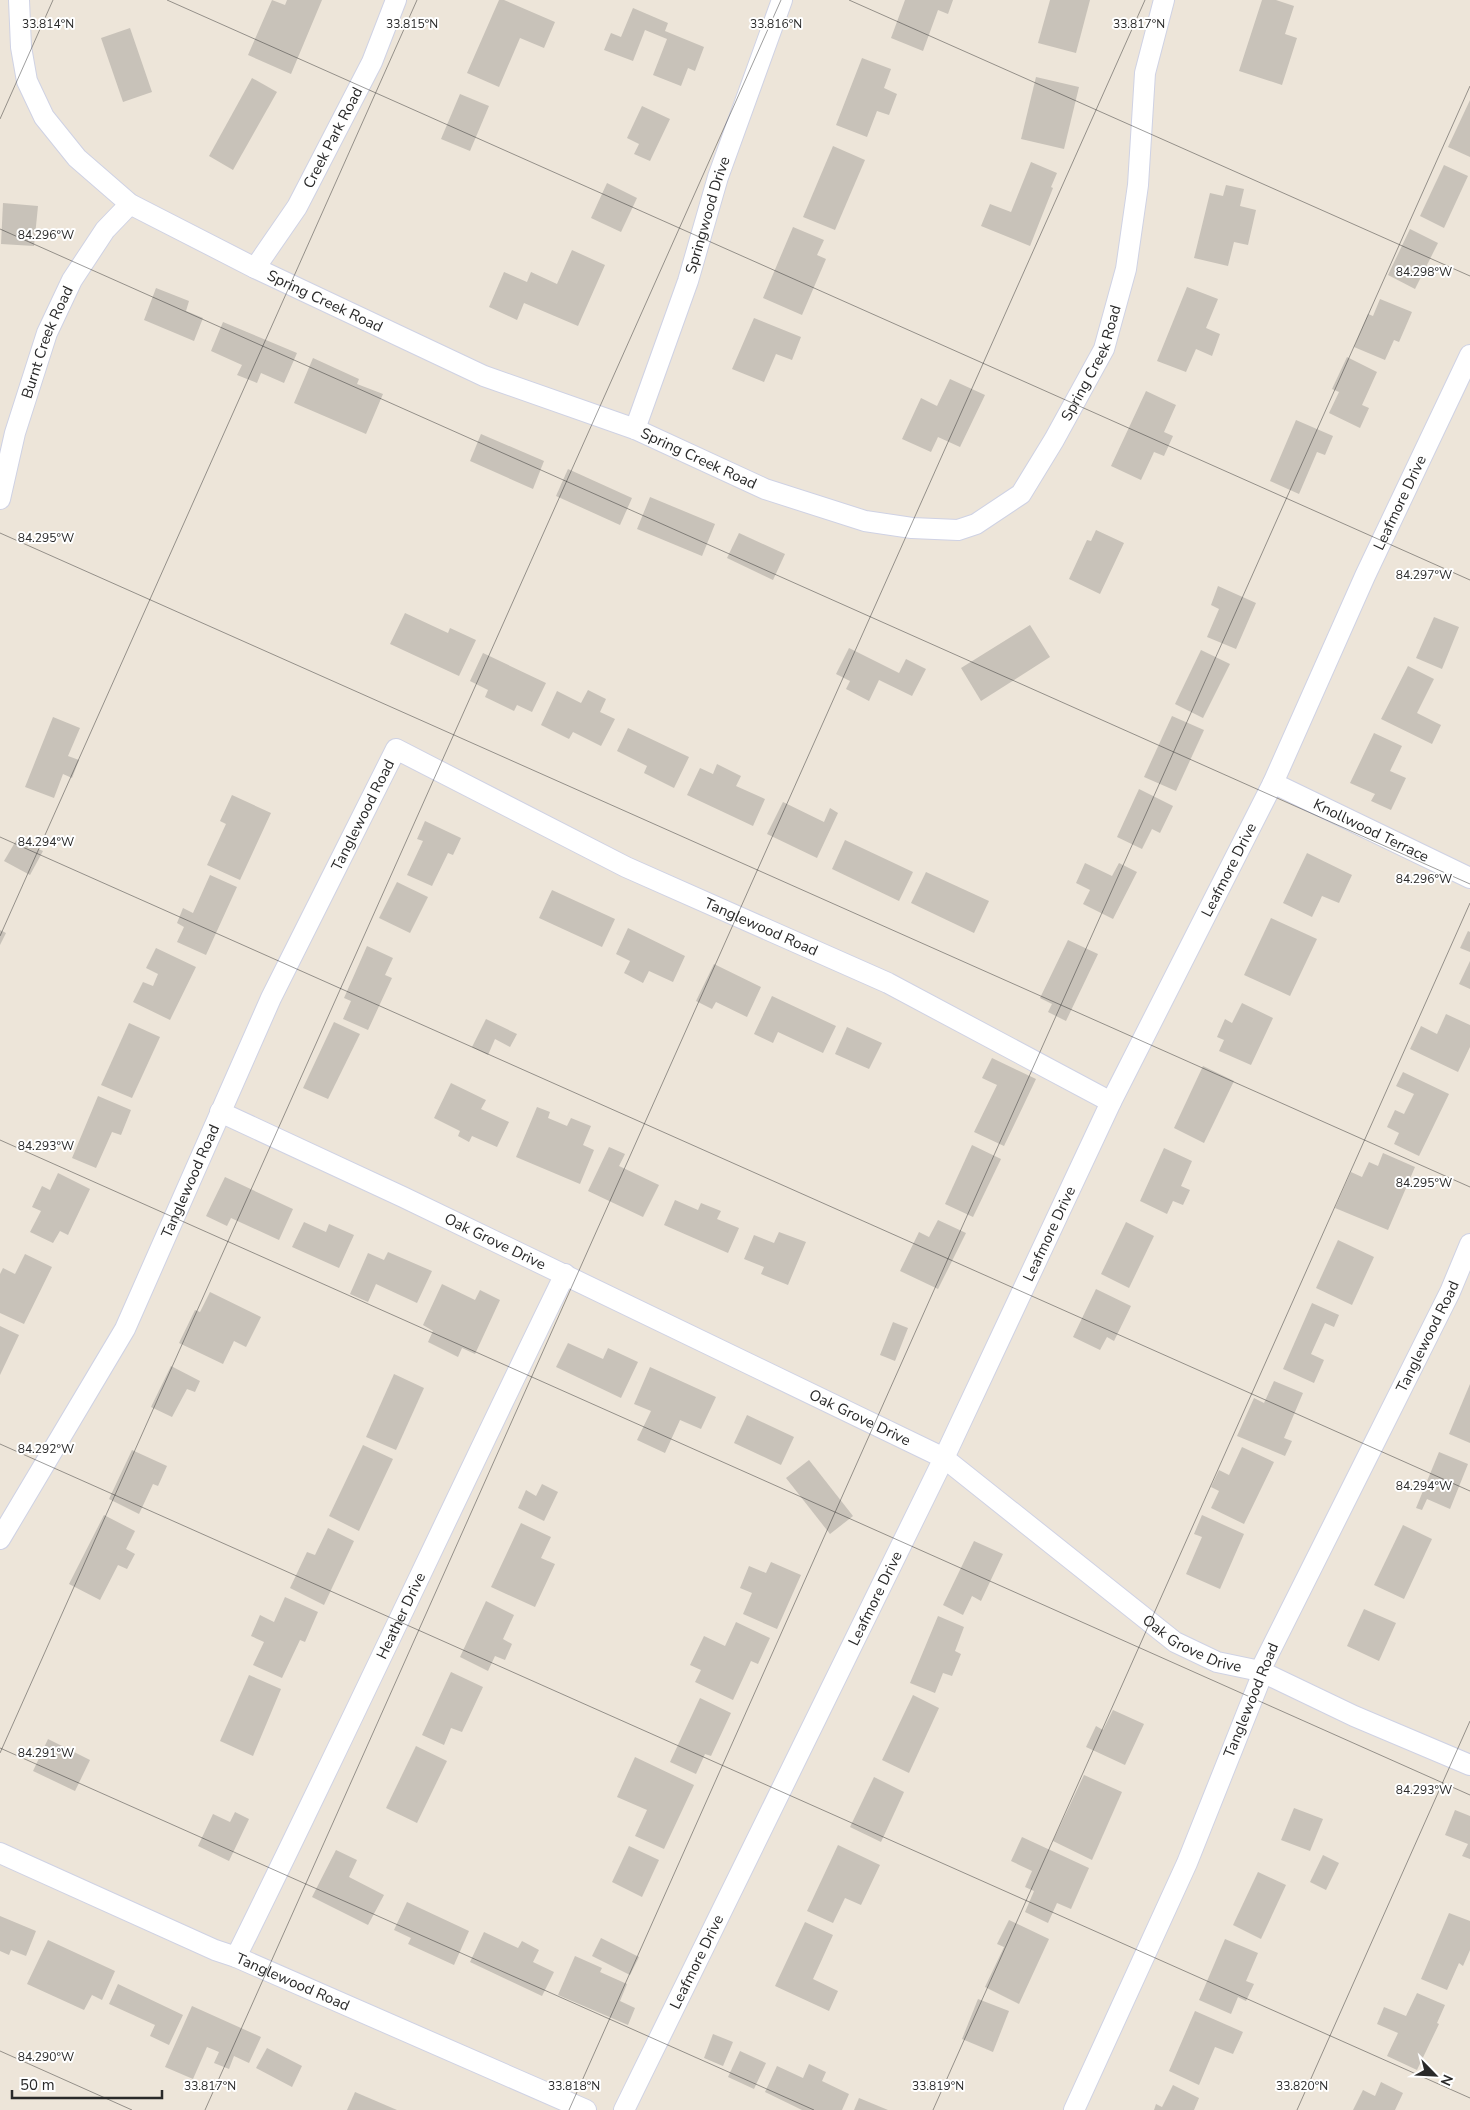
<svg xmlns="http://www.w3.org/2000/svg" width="1470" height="2110" viewBox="0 0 1470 2110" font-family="'Nunito Sans',sans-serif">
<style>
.building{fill:#c8c2b9}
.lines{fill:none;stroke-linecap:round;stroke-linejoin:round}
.minor-casing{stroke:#cfd2e4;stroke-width:22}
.minor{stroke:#fff;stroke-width:20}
.ticks{fill:none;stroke:#292929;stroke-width:1;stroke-opacity:0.45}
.labels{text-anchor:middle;stroke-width:4;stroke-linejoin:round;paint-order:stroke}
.street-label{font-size:15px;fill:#292929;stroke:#fff}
.ticks-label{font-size:12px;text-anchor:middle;fill:#292929;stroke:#fff;stroke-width:4;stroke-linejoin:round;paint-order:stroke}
</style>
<rect width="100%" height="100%" fill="#ede5d9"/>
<g class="building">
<polygon points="272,0 285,5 287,0 322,0 291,74 248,55"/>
<polygon points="499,0 504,0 555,22 544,48 520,38 499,87 467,73"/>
<polygon points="905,0 953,0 948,14 938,10 923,51 891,38"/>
<polygon points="1050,0 1090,0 1076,53 1038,43"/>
<polygon points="1262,0 1276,0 1294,6 1285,34 1297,38 1282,85 1239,71"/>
<polygon points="633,8 668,23 665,31 704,47 695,71 688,68 681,86 653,75 667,39 645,30 633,61 604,50 611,33 621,37"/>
<polygon points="130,28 152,92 123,102 101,38"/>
<polygon points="862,58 891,69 884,88 897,94 889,115 877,111 867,137 836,125"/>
<polygon points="1036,77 1079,87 1064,149 1021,139"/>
<polygon points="252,78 277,92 233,170 209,156"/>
<polygon points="460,94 489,106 470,151 441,139"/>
<polygon points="1470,100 1470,157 1448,147"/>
<polygon points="642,106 670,119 650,161 634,154 639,144 627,138"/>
<polygon points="833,146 865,160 835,230 803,217"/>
<polygon points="1031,162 1057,173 1051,187 1053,188 1030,246 981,226 990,204 1011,212"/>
<polygon points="1444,165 1468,176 1444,228 1420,216"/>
<polygon points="607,183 637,198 621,232 591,218"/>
<polygon points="1226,185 1244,189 1240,206 1256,210 1248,245 1234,242 1228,266 1194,258 1210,193 1223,196"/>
<polygon points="3,203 38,206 34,246 1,244"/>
<polygon points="793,227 824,240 817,255 826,259 802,315 763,298"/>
<polygon points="1410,229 1438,243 1415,289 1388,275"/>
<polygon points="572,250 605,265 578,326 524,303 517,320 489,307 504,272 527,282 531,272 557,284"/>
<polygon points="1187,287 1218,299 1206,328 1220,334 1212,356 1196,349 1186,372 1157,361"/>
<polygon points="156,288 189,301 186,311 203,318 194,341 144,320"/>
<polygon points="1380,299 1412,312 1399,342 1394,340 1385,360 1354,347 1368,314 1373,316"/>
<polygon points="754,318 801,337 792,360 776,354 764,382 732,369"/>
<polygon points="223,322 297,353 284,383 261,373 257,383 237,375 242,365 211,351"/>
<polygon points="1347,357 1377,372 1362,405 1369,408 1360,428 1329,413 1339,392 1332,389"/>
<polygon points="313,358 359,379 357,384 383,394 366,434 294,403"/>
<polygon points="950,379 985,395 960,447 938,437 931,452 902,439 921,398 937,406"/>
<polygon points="1146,391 1176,405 1164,432 1173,436 1164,456 1154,452 1141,480 1111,466"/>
<polygon points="1296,420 1333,436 1325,455 1317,452 1299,494 1270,481"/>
<polygon points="481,434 544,461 533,489 470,461"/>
<polygon points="568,469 632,498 620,525 556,496"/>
<polygon points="650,497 715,524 702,556 637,529"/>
<polygon points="1096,530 1124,543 1100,594 1069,579 1087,540 1091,541"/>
<polygon points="739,533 785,554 773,580 727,558"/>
<polygon points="1218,586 1256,603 1236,649 1207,637 1219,609 1211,605"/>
<polygon points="405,613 448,633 450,628 476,640 459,676 390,644"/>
<polygon points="1434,617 1459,627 1442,669 1416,658"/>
<polygon points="1030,625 1050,657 981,701 961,668"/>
<polygon points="849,648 899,673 906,659 926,669 912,696 879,680 869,701 846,689 850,681 836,674"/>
<polygon points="1201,650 1230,664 1203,718 1175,704"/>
<polygon points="483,653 546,683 532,712 517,705 514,711 485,697 488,690 470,681"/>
<polygon points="1408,666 1434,679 1417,713 1441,725 1432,744 1381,719"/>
<polygon points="588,690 606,699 600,712 615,719 601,746 573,732 569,739 541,725 557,691 581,703"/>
<polygon points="1172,716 1204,730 1176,791 1144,777"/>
<polygon points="53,717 80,728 68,756 79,760 72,778 63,774 54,798 25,787"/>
<polygon points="628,728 689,757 674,788 644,773 647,766 617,751"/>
<polygon points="1374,733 1402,746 1390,771 1406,778 1391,810 1371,801 1375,794 1350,783"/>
<polygon points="717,764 741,776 736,786 765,799 753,826 687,795 700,768 713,774"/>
<polygon points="1139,789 1173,806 1160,833 1152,829 1142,849 1117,837"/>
<polygon points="232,795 271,813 240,880 207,865 226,824 220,821"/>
<polygon points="783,802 824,822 830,808 838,813 817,858 767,834"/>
<polygon points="425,821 461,838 453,855 448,853 432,886 407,875 423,841 417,839"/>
<polygon points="17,839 43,851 30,875 4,861"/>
<polygon points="845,840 913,872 899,901 832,869"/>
<polygon points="1307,853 1352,875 1339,903 1322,896 1312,917 1283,903"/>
<polygon points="1085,863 1112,876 1119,863 1137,872 1113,919 1083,904 1090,890 1076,883"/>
<polygon points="926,872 989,901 974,933 911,903"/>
<polygon points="210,875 237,887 206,955 177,942 184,927 177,923 183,908 193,913"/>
<polygon points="397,882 428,897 410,933 379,918"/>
<polygon points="552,890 615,919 602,947 539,918"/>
<polygon points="1271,918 1317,939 1290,996 1244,975"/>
<polygon points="628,928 685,956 673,982 649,971 643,983 624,973 630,961 616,954"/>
<polygon points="0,930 6,933 0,945"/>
<polygon points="1468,931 1470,932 1470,952 1460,948"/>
<polygon points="1068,940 1098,954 1066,1021 1048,1012 1052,1004 1040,998"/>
<polygon points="367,946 393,958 385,975 392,978 368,1030 343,1019 351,1001 344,998"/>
<polygon points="156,948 196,967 170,1020 133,1002 143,982 153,986 158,974 146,968"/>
<polygon points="1470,961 1470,989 1459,984"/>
<polygon points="714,964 761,987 747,1017 716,1002 712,1009 696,1001"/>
<polygon points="772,996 836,1026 823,1053 778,1032 773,1043 754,1034"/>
<polygon points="1242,1003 1273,1018 1251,1065 1219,1051 1224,1040 1217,1037 1225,1019 1232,1023"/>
<polygon points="1446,1014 1470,1025 1470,1047 1458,1072 1410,1049 1421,1026 1437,1034"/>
<polygon points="486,1019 517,1034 510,1047 495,1039 488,1055 472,1047"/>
<polygon points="334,1022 360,1034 328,1099 303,1088"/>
<polygon points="129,1023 160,1037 132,1098 101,1085"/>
<polygon points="847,1027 882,1043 869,1069 835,1054"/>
<polygon points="992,1058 1036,1079 1004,1146 974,1132 997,1085 982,1078"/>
<polygon points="1203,1066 1234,1081 1204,1143 1174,1128"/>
<polygon points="1403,1072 1449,1094 1419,1156 1394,1144 1399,1133 1387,1127 1395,1110 1404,1114 1414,1094 1396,1086"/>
<polygon points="451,1083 486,1100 481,1109 509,1122 497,1147 472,1136 469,1142 458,1136 460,1131 434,1118"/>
<polygon points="98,1096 131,1110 121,1135 112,1132 96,1168 72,1158"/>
<polygon points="537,1107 550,1112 548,1118 567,1126 571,1118 591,1126 583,1145 594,1150 580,1184 516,1157"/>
<polygon points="972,1145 1001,1159 973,1217 945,1204"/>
<polygon points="609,1147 625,1154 619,1166 659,1185 643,1217 588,1191"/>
<polygon points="1164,1148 1192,1161 1181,1186 1190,1190 1183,1205 1173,1201 1167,1214 1140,1201"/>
<polygon points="1383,1153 1415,1167 1388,1230 1335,1208 1351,1172 1362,1177 1369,1162 1378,1166"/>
<polygon points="58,1173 90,1189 68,1235 60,1231 53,1243 30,1232 41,1211 32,1207 42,1186 50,1190"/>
<polygon points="225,1177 293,1209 279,1240 231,1218 227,1226 206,1216"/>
<polygon points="675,1200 698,1210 701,1203 721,1211 717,1219 739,1228 728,1253 664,1225"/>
<polygon points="938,1220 966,1233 938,1289 900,1271 919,1232 929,1237"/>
<polygon points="304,1222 326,1232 329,1224 354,1235 339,1268 292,1247"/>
<polygon points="1126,1222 1154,1236 1129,1288 1101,1274"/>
<polygon points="779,1232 806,1242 788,1285 761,1274 764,1267 744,1259 754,1235 774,1243"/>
<polygon points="1338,1240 1374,1257 1352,1305 1316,1288"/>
<polygon points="388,1252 432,1271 417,1303 376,1284 368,1302 350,1294 368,1253 384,1260"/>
<polygon points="25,1254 52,1267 24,1324 0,1313 0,1274 3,1268 15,1274"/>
<polygon points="442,1284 475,1300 480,1290 500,1300 475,1354 462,1348 458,1357 428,1342 433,1331 423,1325"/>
<polygon points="1096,1289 1131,1306 1114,1341 1107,1337 1100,1350 1073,1337"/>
<polygon points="210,1292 261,1317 246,1347 234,1341 223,1364 179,1343 195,1310 200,1312"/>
<polygon points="1312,1303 1339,1315 1334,1327 1325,1323 1311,1354 1324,1360 1314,1383 1283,1369"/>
<polygon points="893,1322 908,1328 895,1361 880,1355"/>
<polygon points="0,1326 19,1335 0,1375"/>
<polygon points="568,1343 603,1359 608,1348 638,1362 621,1398 556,1367"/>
<polygon points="171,1366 200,1381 195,1392 187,1389 172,1417 151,1407"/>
<polygon points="650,1367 716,1397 701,1429 680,1420 665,1453 637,1440 651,1411 634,1404"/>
<polygon points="394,1374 424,1388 396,1450 366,1437"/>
<polygon points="1274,1381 1303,1393 1284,1438 1292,1441 1285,1456 1237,1436 1254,1398 1264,1403"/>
<polygon points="1470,1384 1470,1443 1449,1434"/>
<polygon points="747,1415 794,1437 781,1465 734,1443"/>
<polygon points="363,1445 393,1459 359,1531 329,1516"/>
<polygon points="1242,1447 1274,1462 1244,1524 1211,1508 1219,1491 1211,1487 1219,1470 1229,1475"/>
<polygon points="132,1450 167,1466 158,1486 153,1484 139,1514 109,1499"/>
<polygon points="1439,1452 1468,1464 1450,1509 1427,1499 1422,1510 1416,1508"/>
<polygon points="809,1460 853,1516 830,1534 786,1478"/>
<polygon points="542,1484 558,1492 544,1521 518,1508 526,1490 536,1496"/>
<polygon points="104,1515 135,1531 126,1549 135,1554 127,1569 118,1565 100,1600 69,1584"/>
<polygon points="1202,1515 1244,1534 1220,1589 1186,1574 1202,1537 1194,1534"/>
<polygon points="521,1523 551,1537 541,1558 555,1564 535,1607 491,1587"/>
<polygon points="1403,1525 1432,1539 1404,1599 1374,1585"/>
<polygon points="328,1528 354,1541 324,1605 290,1588 307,1552 315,1555"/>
<polygon points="974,1541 1003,1554 981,1601 972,1596 963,1615 943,1605"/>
<polygon points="771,1562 801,1575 777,1629 743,1614 752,1593 740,1588 749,1566 766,1573"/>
<polygon points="285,1597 318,1612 305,1642 300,1640 282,1678 253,1665 264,1642 251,1636 260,1615 274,1622"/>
<polygon points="486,1601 514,1615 503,1639 512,1644 505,1660 495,1656 488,1671 460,1657"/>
<polygon points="1364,1609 1396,1623 1379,1661 1347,1646"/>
<polygon points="938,1616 964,1627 955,1651 961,1654 952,1676 943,1673 935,1693 910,1683"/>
<polygon points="736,1622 770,1638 758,1664 751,1661 733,1700 695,1682 701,1670 690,1665 704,1636 725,1646"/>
<polygon points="451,1672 483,1687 462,1732 451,1728 444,1745 422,1735"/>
<polygon points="249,1675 281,1689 253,1756 220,1741"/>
<polygon points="913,1695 939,1708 909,1773 882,1760"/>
<polygon points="700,1698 731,1713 711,1756 705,1754 696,1774 670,1762"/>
<polygon points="1113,1710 1144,1724 1125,1765 1086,1747 1096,1726 1103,1730"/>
<polygon points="48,1739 90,1760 75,1791 33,1771"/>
<polygon points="416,1746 447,1761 417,1823 386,1808"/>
<polygon points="635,1757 694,1785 664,1849 635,1836 647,1810 617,1797"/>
<polygon points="1084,1775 1122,1792 1092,1860 1053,1841"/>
<polygon points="874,1777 904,1792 881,1842 850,1827"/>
<polygon points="1294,1808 1323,1819 1310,1851 1281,1840"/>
<polygon points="1455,1810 1470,1816 1470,1859 1462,1856 1468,1844 1445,1835"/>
<polygon points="235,1812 249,1819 229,1861 198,1846 213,1814 230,1822"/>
<polygon points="1022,1837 1089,1868 1071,1909 1057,1903 1048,1923 1025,1912 1034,1891 1025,1887 1032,1871 1011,1861"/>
<polygon points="838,1845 880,1865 861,1905 845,1898 833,1923 807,1911"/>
<polygon points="629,1846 659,1860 642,1897 612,1882"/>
<polygon points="336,1850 357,1860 349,1877 384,1895 368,1925 312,1897"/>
<polygon points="1323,1855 1339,1863 1326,1890 1310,1882"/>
<polygon points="1258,1872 1286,1885 1261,1939 1233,1925"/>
<polygon points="407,1902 469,1931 454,1965 408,1944 411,1938 394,1930"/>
<polygon points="1449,1913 1470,1921 1470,1950 1463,1966 1459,1963 1447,1990 1421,1979"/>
<polygon points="0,1916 36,1931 26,1956 11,1950 9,1955 0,1951"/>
<polygon points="1009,1920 1049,1939 1019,2004 985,1987 1004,1947 997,1944"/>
<polygon points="805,1922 833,1935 813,1979 838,1991 829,2011 775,1986"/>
<polygon points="484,1932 518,1948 522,1941 539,1950 533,1962 554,1972 542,1996 470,1962"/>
<polygon points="601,1938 639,1957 630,1975 592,1956"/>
<polygon points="1225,1939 1258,1953 1246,1981 1254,1984 1246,2001 1238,1997 1231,2014 1199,2000"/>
<polygon points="48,1940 115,1971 102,2000 92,1995 84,2010 27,1984"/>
<polygon points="575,1956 602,1968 600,1972 627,1984 620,2001 635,2008 628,2025 558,1995"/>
<polygon points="118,1984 183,2015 169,2045 150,2036 155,2025 109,2004"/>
<polygon points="1417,1993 1445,2005 1437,2023 1439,2024 1417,2070 1387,2056 1398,2033 1377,2024 1384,2007 1406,2016"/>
<polygon points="978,1999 1009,2011 993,2052 962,2039"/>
<polygon points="192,2006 261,2037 249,2063 234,2056 229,2069 214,2063 219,2052 207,2047 193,2079 165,2067"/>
<polygon points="1195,2011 1243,2032 1233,2054 1215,2047 1199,2085 1169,2071"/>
<polygon points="713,2034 733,2042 723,2066 704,2058"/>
<polygon points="267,2048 302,2066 292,2087 256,2068"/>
<polygon points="740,2051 766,2063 754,2089 728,2077"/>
<polygon points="809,2064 826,2072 822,2081 849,2094 842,2110 802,2110 765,2092 777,2066 803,2078"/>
<polygon points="1381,2082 1403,2093 1395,2110 1353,2110 1363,2090 1375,2096"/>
<polygon points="1173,2085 1199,2098 1194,2110 1154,2110 1156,2104 1162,2107"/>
<polygon points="355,2092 397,2110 347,2110"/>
<polygon points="859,2098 888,2110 854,2110"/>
</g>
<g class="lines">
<defs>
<g id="minor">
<path id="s1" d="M19,0l2,47 6,34 17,36 33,41 53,46 125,64 229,108 151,53 130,60 100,32 47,7 46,2 18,-6 45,-30 33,-54 50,-91 22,-80 12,-84 7,-112 19,-73"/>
<path id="s2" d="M255,268l42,-61 75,-145 24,-62"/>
<path id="s3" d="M635,429l53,-148 30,-104 64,-177"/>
<path id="s4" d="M0,499l15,-66 32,-100 25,-53 33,-50 25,-26"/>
<path id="s5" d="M1273,783l197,95"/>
<path id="s6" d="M220,1112l183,85 541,261 231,184 42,20 43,9 94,45 116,49"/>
<path id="s7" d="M0,1539l125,-210 146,-331 125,-249 230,118 262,116 223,119"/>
<path id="s8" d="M0,1853l215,97 21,7 350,153"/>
<path id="s9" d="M236,1957c112,-226 218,-456 329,-683"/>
<path id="s10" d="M624,2110l320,-652 167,-356 162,-319 92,-207 105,-221"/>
<path id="s11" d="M1074,2110l113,-247 73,-183v-9l190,-379 20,-48"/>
</g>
</defs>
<use href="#minor" class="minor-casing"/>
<use href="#minor" class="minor"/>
</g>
<path class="ticks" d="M167,0l1303,580M849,0l621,276M0,119l53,-119M0,229l1470,655M0,533l1470,654M0,837l1470,654M0,936l417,-936M0,1140l1470,655M0,1444l1470,654M0,1748l814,362M0,1753l781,-1753M0,2051l132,59M205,2110l940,-2110M569,2110l901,-2024M933,2110l537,-1207M1297,2110l173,-389"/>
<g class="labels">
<g class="street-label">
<text dy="5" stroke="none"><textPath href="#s2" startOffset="152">Creek Park Road</textPath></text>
<text dy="5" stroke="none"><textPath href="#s3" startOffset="226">Springwood Drive</textPath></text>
<text dy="5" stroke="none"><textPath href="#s1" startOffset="462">Spring Creek Road</textPath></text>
<text dy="5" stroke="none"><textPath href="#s4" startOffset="164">Burnt Creek Road</textPath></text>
<text dy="5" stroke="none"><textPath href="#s1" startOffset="1362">Spring Creek Road</textPath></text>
<text dy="5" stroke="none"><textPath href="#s1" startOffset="868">Spring Creek Road</textPath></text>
<text dy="5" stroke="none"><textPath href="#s10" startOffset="1785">Leafmore Drive</textPath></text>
<text dy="5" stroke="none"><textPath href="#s7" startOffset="811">Tanglewood Road</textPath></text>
<text dy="5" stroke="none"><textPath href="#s5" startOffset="109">Knollwood Terrace</textPath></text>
<text dy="5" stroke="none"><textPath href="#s10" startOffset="1380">Leafmore Drive</textPath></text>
<text dy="5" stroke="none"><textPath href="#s7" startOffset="1291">Tanglewood Road</textPath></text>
<text dy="5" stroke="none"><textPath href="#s7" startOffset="406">Tanglewood Road</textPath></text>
<text dy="5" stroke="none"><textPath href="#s10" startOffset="974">Leafmore Drive</textPath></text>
<text dy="5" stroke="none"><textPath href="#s6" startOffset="304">Oak Grove Drive</textPath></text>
<text dy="5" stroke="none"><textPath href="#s11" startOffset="852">Tanglewood Road</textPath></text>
<text dy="5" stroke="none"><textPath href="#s6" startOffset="709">Oak Grove Drive</textPath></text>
<text dy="5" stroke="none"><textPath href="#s10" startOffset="570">Leafmore Drive</textPath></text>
<text dy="5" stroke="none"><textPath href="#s9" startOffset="379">Heather Drive</textPath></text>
<text dy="5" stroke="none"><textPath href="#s6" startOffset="1114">Oak Grove Drive</textPath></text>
<text transform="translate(1251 1700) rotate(-68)" y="5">Tanglewood Road</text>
<text dy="5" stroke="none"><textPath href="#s10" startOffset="165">Leafmore Drive</textPath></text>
<text dy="5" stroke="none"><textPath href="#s8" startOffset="320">Tanglewood Road</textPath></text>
</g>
</g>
<g class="ticks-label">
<text x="48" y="28">33.814°N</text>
<text x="776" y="28">33.816°N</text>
<text x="1139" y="28">33.817°N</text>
<text x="412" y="28">33.815°N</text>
<text x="46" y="239">84.296°W</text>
<text x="1424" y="276">84.298°W</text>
<text x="46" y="542">84.295°W</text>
<text x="1424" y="579">84.297°W</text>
<text x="46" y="846">84.294°W</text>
<text x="1424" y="883">84.296°W</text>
<text x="46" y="1150">84.293°W</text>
<text x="1424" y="1187">84.295°W</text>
<text x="46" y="1453">84.292°W</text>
<text x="1424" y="1490">84.294°W</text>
<text x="46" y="1757">84.291°W</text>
<text x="1424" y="1794">84.293°W</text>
<text x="46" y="2061">84.290°W</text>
<text x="210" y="2090">33.817°N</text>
<text x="574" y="2090">33.818°N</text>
<text x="938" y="2090">33.819°N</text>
<text x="1302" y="2090">33.820°N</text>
</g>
<g transform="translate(1435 2075) rotate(114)" stroke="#ffffff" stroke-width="4" paint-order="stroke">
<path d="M0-4L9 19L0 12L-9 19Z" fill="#292929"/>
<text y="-8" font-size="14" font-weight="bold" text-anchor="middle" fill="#292929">N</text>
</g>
<path d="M12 2090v8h150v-8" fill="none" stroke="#292929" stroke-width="2.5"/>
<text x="20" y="2090" font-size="15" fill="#292929" stroke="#ffffff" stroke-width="4" paint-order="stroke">50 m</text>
</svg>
